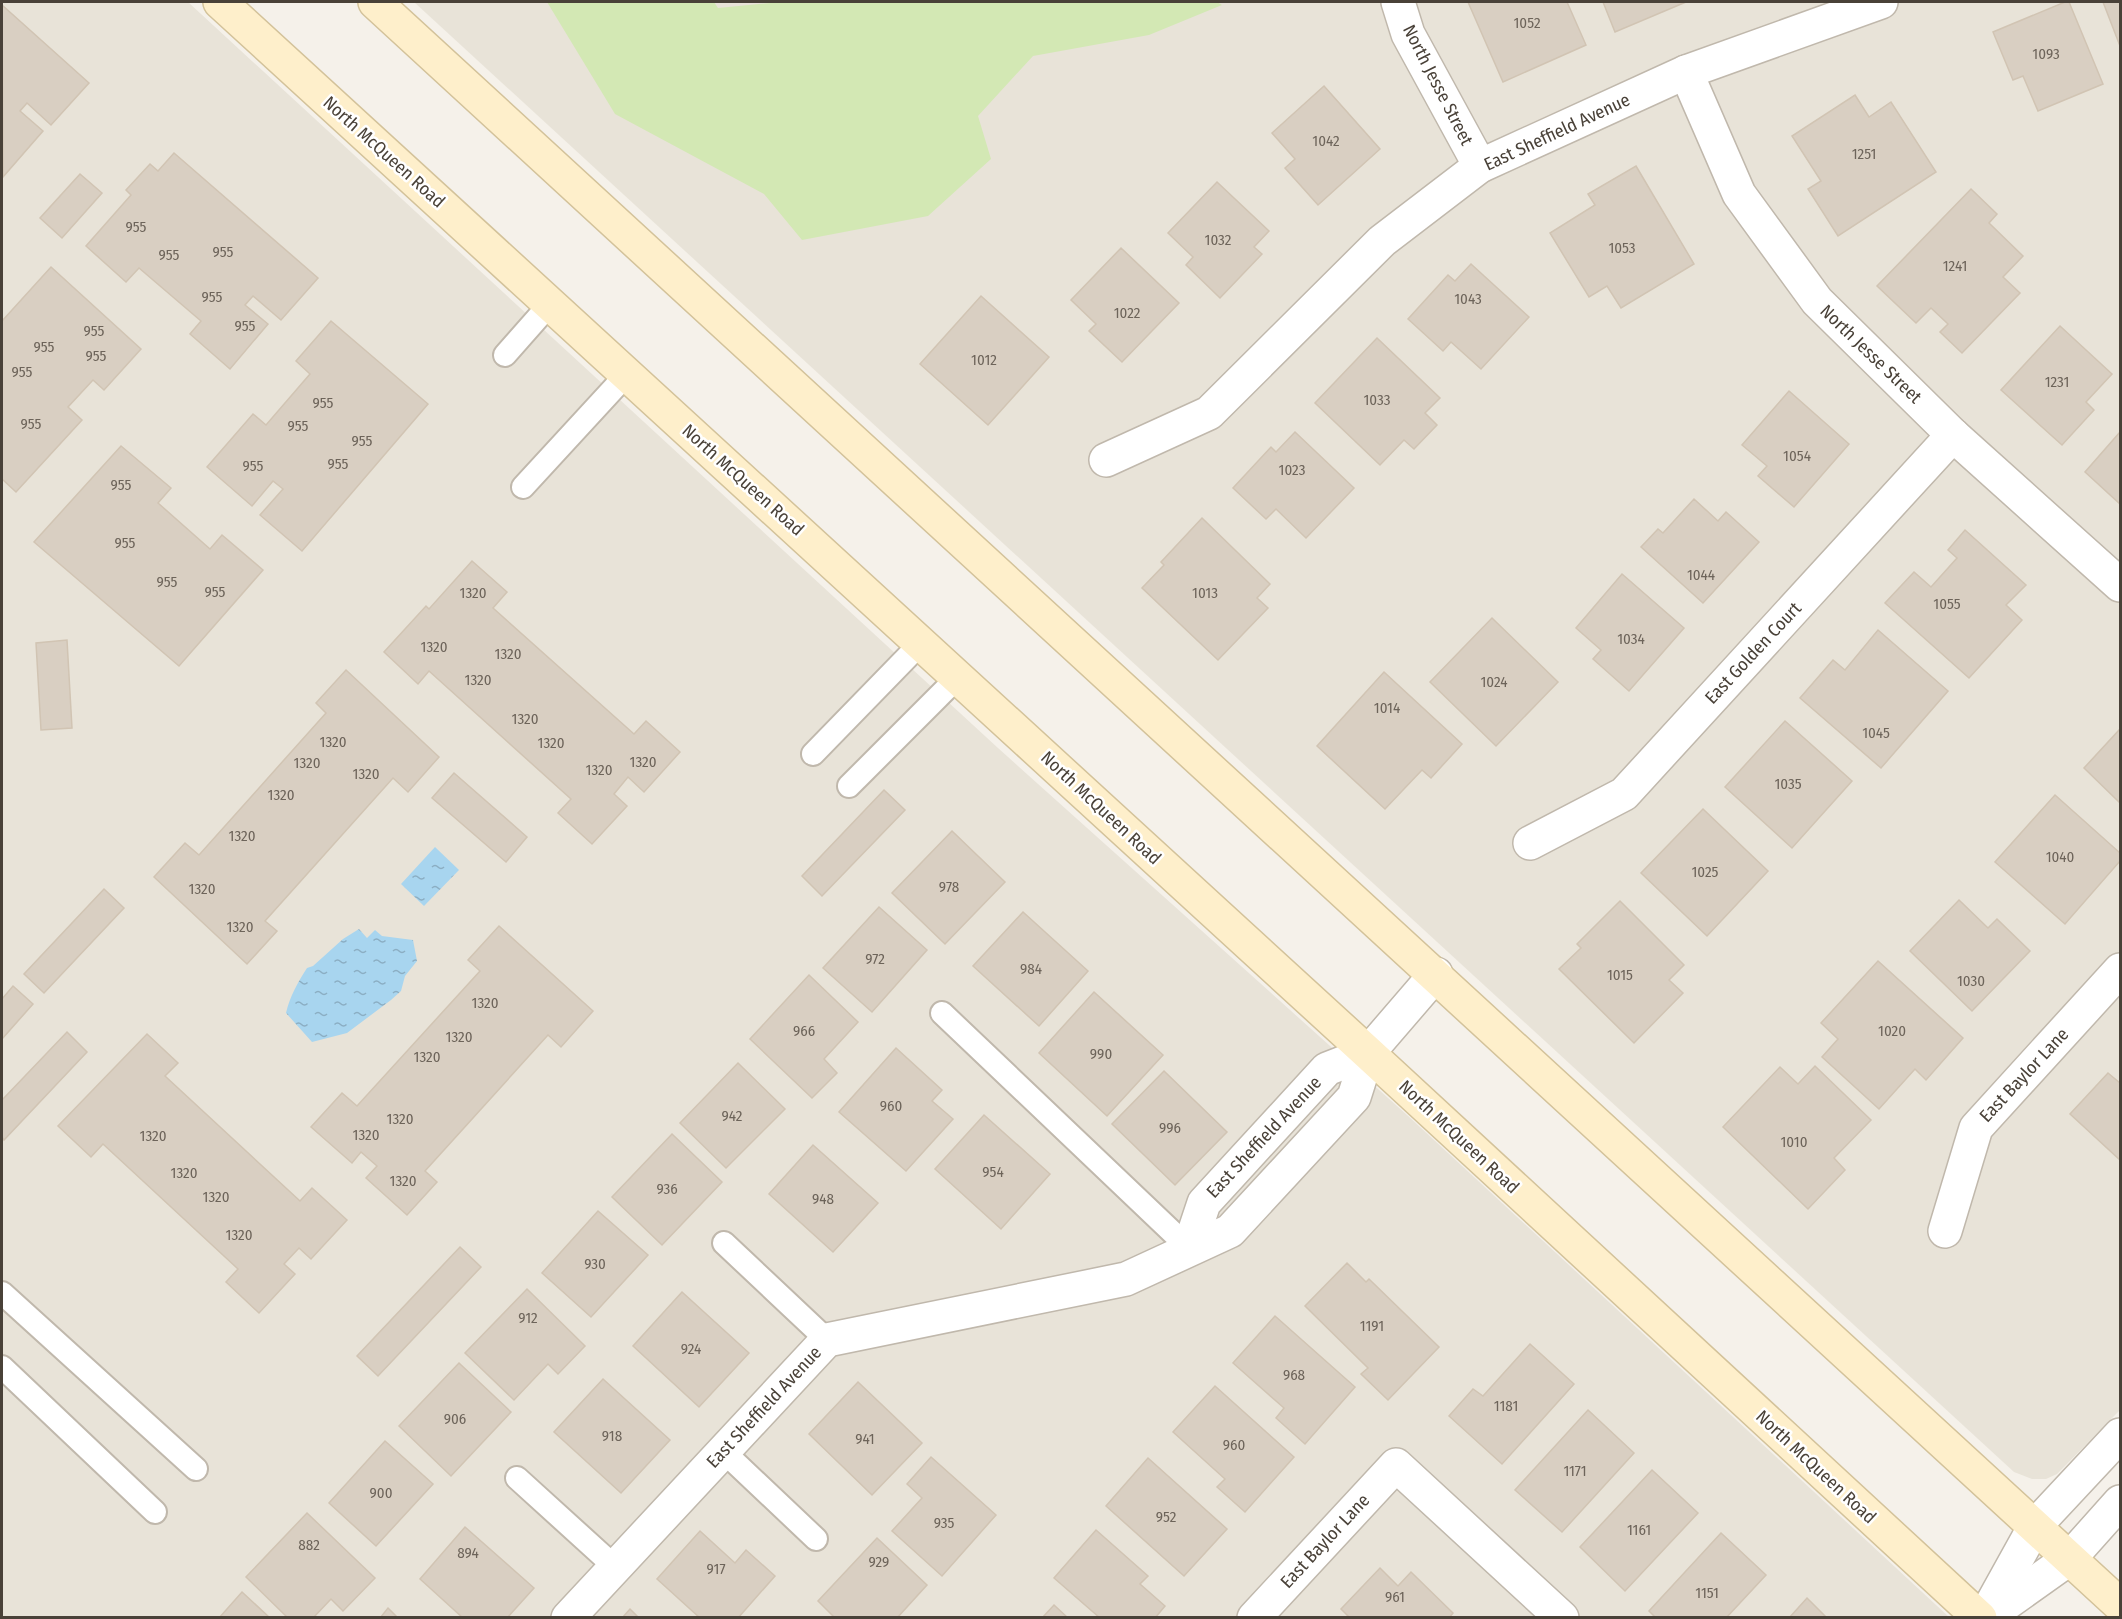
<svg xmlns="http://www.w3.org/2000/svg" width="2122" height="1619" viewBox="0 0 2122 1619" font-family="'Fira Sans Condensed',sans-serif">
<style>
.residential{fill:#e8e3d8}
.green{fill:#d3e8b4}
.water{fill:url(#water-ripples)}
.building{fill:#d9cfc2;stroke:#d1c4b3;stroke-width:1.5}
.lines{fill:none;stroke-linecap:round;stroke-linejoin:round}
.service-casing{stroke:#c0b8ac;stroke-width:26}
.minor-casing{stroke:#c0b8ac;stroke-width:36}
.tertiary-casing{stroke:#c0b8ac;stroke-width:36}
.secondary-casing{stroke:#d3c29a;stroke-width:36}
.service{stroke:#fff;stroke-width:22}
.minor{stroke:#fff;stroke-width:33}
.tertiary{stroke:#fff;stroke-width:33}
.secondary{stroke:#feefcb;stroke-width:33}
.labels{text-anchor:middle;stroke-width:5;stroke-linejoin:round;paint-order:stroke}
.number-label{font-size:15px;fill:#6d645a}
.street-label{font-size:18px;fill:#494138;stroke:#fff}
</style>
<defs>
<pattern id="water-ripples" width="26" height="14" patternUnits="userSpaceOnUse" patternTransform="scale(1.5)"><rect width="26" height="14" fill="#a8d5ef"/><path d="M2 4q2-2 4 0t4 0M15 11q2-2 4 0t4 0" fill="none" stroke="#8baec3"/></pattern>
</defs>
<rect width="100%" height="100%" fill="#f5f1ea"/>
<g class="residential">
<polygon points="2,2 188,2 998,748 1407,1115 1949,1617 2,1618"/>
<polygon points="414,2 2120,2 2120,1410 2057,1474 2046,1479 2032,1479 2014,1472"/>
</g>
<polygon class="green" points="547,2 714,2 718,8 781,2 1217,2 1222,5 1149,35 1033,56 978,116 991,159 928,216 802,240 764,194 615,114"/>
<g class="water">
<polygon points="435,847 459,870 424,906 401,884"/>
<path d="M359,929l8,9 8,-8 7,6 31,4 4,21 -12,15 -4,15 -10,9 -44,33 -35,9 -26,-29c4,-17 12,-31 21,-45l6,-2 30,-27z"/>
</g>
<g class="building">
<polygon points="1468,2 1567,2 1586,45 1503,82"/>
<polygon points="1603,2 1686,2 1615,32"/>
<polygon points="2065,2 2069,2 2103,84 2038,111 2023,76 2013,80 1993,32"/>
<polygon points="2103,2 2120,2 2120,46"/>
<polygon points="2,5 89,83 51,125 27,103 20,111 43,131 3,177"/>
<polygon points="1324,86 1380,149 1318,205 1285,168 1295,159 1272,133"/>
<polygon points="1855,95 1869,117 1891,102 1936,172 1838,236 1808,189 1821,181 1792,136"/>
<polygon points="174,153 318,278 281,320 253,296 245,305 268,324 230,369 190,334 201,321 139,268 126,282 86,246 131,195 126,190 150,164 158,171"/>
<polygon points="1636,166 1694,264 1621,308 1607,286 1589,297 1550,233 1595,205 1588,194"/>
<polygon points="80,174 102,193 62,238 40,218"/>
<polygon points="1217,182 1269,231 1254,247 1262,254 1220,298 1186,265 1193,257 1168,233"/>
<polygon points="1971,189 1997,214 1989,223 2023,256 2003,277 2020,293 1962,353 1940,332 1948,324 1931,308 1916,323 1877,286"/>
<polygon points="1121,248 1179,303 1122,362 1089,331 1096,324 1071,300"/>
<polygon points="1471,264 1529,317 1481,369 1451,342 1443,351 1408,319 1448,275 1455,281"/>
<polygon points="51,267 141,349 104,390 93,380 68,407 82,420 16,492 2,479 2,321"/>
<polygon points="981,296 1049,357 988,425 920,364"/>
<polygon points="331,321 428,404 302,551 260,515 283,489 273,481 252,506 207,467 253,414 266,425 310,374 296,361"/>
<polygon points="2060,326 2112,374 2086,402 2094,410 2062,445 2001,390"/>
<polygon points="1377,338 1440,398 1425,413 1437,425 1414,449 1404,440 1380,465 1315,403"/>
<polygon points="1789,391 1849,444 1794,507 1758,476 1767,466 1742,445"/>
<polygon points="1295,432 1354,488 1306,538 1276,509 1266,519 1233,488 1271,447 1276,452"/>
<polygon points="2120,432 2120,504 2085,472"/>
<polygon points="121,446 171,488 158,503 210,549 222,535 263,570 179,666 34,542"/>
<polygon points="1694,499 1718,521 1726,512 1759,542 1703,603 1641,547 1658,529 1663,533"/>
<polygon points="1202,518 1270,584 1257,598 1268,608 1218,660 1142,588 1164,565 1161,562"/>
<polygon points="1965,530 2026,585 2006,605 2022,620 1969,678 1885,603 1914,572 1931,587 1957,558 1948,550"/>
<polygon points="472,561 507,592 493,608 634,734 646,721 680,752 644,792 628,777 614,794 627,806 592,844 558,813 571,799 429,671 418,684 384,652 426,606 429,609"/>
<polygon points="1622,574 1684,628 1629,691 1593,659 1601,650 1576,628"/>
<polygon points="1492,618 1558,682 1496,746 1430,682"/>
<polygon points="1878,630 1948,691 1881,768 1800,698 1833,660 1845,670"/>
<polygon points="67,640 72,728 41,730 36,643"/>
<polygon points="346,670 439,757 408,792 393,778 265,921 277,931 247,964 154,877 185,843 199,855 326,713 316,703"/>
<polygon points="1384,672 1462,744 1431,778 1422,770 1385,809 1317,746"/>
<polygon points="1785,721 1852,781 1792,848 1725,787"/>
<polygon points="2120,729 2120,803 2084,768"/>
<polygon points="454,773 527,837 506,862 432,798"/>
<polygon points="884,790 905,810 822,896 802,876"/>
<polygon points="2055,795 2120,853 2120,861 2065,924 1995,862"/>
<polygon points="1703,809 1768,871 1707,936 1641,873"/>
<polygon points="952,831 1005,882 945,944 892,893"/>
<polygon points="104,889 124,908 44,993 24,974"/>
<polygon points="1959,900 1988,928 1997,919 2030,951 1972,1011 1910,951"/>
<polygon points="1620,901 1684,965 1669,980 1683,993 1634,1043 1559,969 1581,948 1577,944"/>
<polygon points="879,907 927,950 872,1012 823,968"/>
<polygon points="1023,912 1088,971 1039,1026 973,966"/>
<polygon points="499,926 593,1011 561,1047 548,1035 425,1171 437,1182 407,1215 366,1178 377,1166 361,1152 352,1163 311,1127 342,1093 357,1106 480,971 468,960"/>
<polygon points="1878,961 1963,1038 1926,1080 1915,1069 1879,1109 1822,1057 1838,1039 1821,1023"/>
<polygon points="809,975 858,1022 824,1059 837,1073 812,1098 750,1039"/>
<polygon points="13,986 33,1004 2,1039 2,999"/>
<polygon points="1094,992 1163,1055 1107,1116 1039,1053"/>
<polygon points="67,1032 87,1052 4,1140 2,1137 2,1100"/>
<polygon points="147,1034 178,1063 165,1076 300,1201 312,1188 347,1220 311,1259 299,1248 284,1264 295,1274 259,1313 226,1282 238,1269 103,1144 91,1157 58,1126"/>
<polygon points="896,1048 942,1090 932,1101 953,1119 906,1171 839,1112"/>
<polygon points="738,1063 785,1109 726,1168 680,1123"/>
<polygon points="1815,1066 1871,1120 1834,1158 1845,1170 1808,1209 1723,1127 1780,1067 1798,1084"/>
<polygon points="1164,1071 1227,1132 1175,1185 1112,1124"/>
<polygon points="2108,1073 2120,1083 2120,1160 2070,1114"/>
<polygon points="984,1115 1050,1174 1001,1229 935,1169"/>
<polygon points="672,1134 722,1182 662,1245 612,1197"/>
<polygon points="813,1145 878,1203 833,1252 769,1194"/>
<polygon points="598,1211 648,1255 591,1317 542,1273"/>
<polygon points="460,1247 481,1267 378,1376 357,1356"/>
<polygon points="1347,1263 1366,1282 1369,1279 1439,1347 1388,1400 1361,1374 1368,1368 1305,1306"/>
<polygon points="527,1289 585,1346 558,1374 548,1364 514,1400 465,1353"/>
<polygon points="682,1292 749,1353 699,1407 633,1346"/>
<polygon points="1275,1316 1355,1387 1305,1444 1276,1418 1284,1408 1233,1363"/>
<polygon points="1530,1344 1574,1384 1502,1464 1449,1416 1473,1389 1483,1396"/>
<polygon points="459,1363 511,1412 451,1476 399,1426"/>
<polygon points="603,1379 670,1440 621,1493 554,1432"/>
<polygon points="858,1382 922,1443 872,1495 809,1434"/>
<polygon points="1215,1386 1294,1457 1245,1512 1217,1487 1225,1479 1173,1432"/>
<polygon points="1588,1410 1634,1453 1562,1532 1515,1490"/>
<polygon points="385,1441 433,1484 376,1546 329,1503"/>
<polygon points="931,1457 996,1515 942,1576 892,1531 922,1498 907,1484"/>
<polygon points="1148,1458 1227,1529 1184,1576 1106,1506"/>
<polygon points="1652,1470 1698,1513 1625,1591 1580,1547"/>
<polygon points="307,1513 375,1578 343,1611 331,1599 313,1618 288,1618 246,1577"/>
<polygon points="465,1527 534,1588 507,1618 463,1618 420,1579"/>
<polygon points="1096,1530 1148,1576 1140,1584 1165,1606 1155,1618 1100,1618 1054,1578"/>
<polygon points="700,1531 735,1563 746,1550 775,1576 738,1618 700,1618 657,1579"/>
<polygon points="1721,1533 1766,1575 1726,1618 1656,1618 1649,1611"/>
<polygon points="877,1538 927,1585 897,1618 835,1618 818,1601"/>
<polygon points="1380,1568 1398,1586 1411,1572 1453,1613 1449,1618 1350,1618 1341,1609"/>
<polygon points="242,1592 270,1618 219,1618"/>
<polygon points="1807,1598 1827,1618 1789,1618"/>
<polygon points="1054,1605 1068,1618 1042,1618"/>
<polygon points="388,1608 398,1618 380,1618"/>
<polygon points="630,1609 639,1618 622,1618"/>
</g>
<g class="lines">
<defs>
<g id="service">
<polyline points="505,355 550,304"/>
<polyline points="523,487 627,374"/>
<polyline points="813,754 921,643"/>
<polyline points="849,786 958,677"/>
<polyline points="942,1013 1189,1248"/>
<polyline points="724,1243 827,1340"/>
<polyline points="2,1293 196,1469"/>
<polyline points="2,1367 155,1512"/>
<polyline points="723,1451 816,1539"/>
<polyline points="517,1478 615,1567"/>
</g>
<g id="minor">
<polyline points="1398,2 1408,34 1480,166"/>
<polyline points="1686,72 1739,194 1817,301 1953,435 2120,585"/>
<polyline points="1106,460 1209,413 1382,241 1480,166 1686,72 1881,2"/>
<polyline points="1530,843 1624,794 1953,435"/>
<polyline points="1945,1231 1976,1128 2120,970"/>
<polyline points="1189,1248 1204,1203 1237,1167 1327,1069 1368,1053"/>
<polyline points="568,1618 827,1340 1126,1279 1230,1231 1354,1097 1368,1053 1436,974"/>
<polyline points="1254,1618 1396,1465 1562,1618"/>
</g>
<g id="tertiary">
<polyline points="1990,1615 2070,1558 2120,1502"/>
<polyline points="1984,1618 2035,1526 2120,1435"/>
</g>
<g id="secondary">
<polyline points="220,2 1368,1053 1980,1618"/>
<polyline points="375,2 2120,1605"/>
</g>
</defs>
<use href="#service" class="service-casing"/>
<use href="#minor" class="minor-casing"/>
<use href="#tertiary" class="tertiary-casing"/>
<use href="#secondary" class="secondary-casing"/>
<use href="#service" class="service"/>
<use href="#minor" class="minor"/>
<use href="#tertiary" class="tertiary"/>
<use href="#secondary" class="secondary"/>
</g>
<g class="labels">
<g class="number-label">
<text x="1527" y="28">1052</text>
<text x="2046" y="59">1093</text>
<text x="1326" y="146">1042</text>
<text x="1864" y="159">1251</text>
<text x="136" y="232">955</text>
<text x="1218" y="245">1032</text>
<text x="1622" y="253">1053</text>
<text x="223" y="257">955</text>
<text x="169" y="260">955</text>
<text x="1955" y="271">1241</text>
<text x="212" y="302">955</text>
<text x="1468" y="304">1043</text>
<text x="1127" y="318">1022</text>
<text x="245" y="331">955</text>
<text x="94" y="336">955</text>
<text x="44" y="352">955</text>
<text x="96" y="361">955</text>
<text x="984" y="365">1012</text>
<text x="22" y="377">955</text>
<text x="2057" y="387">1231</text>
<text x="1377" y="405">1033</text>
<text x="323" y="408">955</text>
<text x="31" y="429">955</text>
<text x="298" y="431">955</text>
<text x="362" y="446">955</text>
<text x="1797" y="461">1054</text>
<text x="338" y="469">955</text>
<text x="253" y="471">955</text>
<text x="1292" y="475">1023</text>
<text x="121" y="490">955</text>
<text x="125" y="548">955</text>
<text x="1701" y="580">1044</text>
<text x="167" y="587">955</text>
<text x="215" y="597">955</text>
<text x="473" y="598">1320</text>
<text x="1205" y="598">1013</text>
<text x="1947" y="609">1055</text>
<text x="1631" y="644">1034</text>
<text x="434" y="652">1320</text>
<text x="508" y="659">1320</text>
<text x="478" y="685">1320</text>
<text x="1494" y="687">1024</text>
<text x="1387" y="713">1014</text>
<text x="525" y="724">1320</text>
<text x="1876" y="738">1045</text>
<text x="333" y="747">1320</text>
<text x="551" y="748">1320</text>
<text x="643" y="767">1320</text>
<text x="307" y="768">1320</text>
<text x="599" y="775">1320</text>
<text x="366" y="779">1320</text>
<text x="1788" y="789">1035</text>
<text x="281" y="800">1320</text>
<text x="242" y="841">1320</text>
<text x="2060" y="862">1040</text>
<text x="1705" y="877">1025</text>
<text x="949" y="892">978</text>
<text x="202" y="894">1320</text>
<text x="240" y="932">1320</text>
<text x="875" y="964">972</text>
<text x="1031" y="974">984</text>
<text x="1620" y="980">1015</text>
<text x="1971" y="986">1030</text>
<text x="485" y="1008">1320</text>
<text x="804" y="1036">966</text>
<text x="1892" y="1036">1020</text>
<text x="459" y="1042">1320</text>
<text x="1101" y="1059">990</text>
<text x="427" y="1062">1320</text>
<text x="891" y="1111">960</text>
<text x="732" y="1121">942</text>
<text x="400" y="1124">1320</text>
<text x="1170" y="1133">996</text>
<text x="366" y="1140">1320</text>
<text x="153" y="1141">1320</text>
<text x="1794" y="1147">1010</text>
<text x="993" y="1177">954</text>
<text x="184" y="1178">1320</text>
<text x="403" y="1186">1320</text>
<text x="667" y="1194">936</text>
<text x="216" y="1202">1320</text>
<text x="823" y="1204">948</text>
<text x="239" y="1240">1320</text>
<text x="595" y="1269">930</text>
<text x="528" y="1323">912</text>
<text x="1372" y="1331">1191</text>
<text x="691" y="1354">924</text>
<text x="1294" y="1380">968</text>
<text x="1506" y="1411">1181</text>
<text x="455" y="1424">906</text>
<text x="612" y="1441">918</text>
<text x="865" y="1444">941</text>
<text x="1234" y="1450">960</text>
<text x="1575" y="1476">1171</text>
<text x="381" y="1498">900</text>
<text x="1166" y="1522">952</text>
<text x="944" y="1528">935</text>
<text x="1639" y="1535">1161</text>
<text x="309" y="1550">882</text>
<text x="468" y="1558">894</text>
<text x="879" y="1567">929</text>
<text x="716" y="1574">917</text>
<text x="1707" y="1598">1151</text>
<text x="1395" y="1602">961</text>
</g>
<g class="street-label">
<text transform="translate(1438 85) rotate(63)" y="6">North Jesse Street</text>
<text transform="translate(1557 132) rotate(-25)" y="6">East Sheffield Avenue</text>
<text transform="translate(384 152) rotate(42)" y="6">North McQueen Road</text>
<text transform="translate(1871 354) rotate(44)" y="6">North Jesse Street</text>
<text transform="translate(743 480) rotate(42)" y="6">North McQueen Road</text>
<text transform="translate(1753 653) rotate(-47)" y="6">East Golden Court</text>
<text transform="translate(1101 808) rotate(43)" y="6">North McQueen Road</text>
<text transform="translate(2024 1075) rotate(-47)" y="6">East Baylor Lane</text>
<text transform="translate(1264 1137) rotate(-47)" y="6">East Sheffield Avenue</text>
<text transform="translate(1459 1137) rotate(43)" y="6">North McQueen Road</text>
<text transform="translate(764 1407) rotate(-47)" y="6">East Sheffield Avenue</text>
<text transform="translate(1816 1467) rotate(43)" y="6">North McQueen Road</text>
<text transform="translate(1325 1541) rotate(-47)" y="6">East Baylor Lane</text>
</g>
</g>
<rect width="2122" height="1619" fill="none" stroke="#494138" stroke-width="6"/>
</svg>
